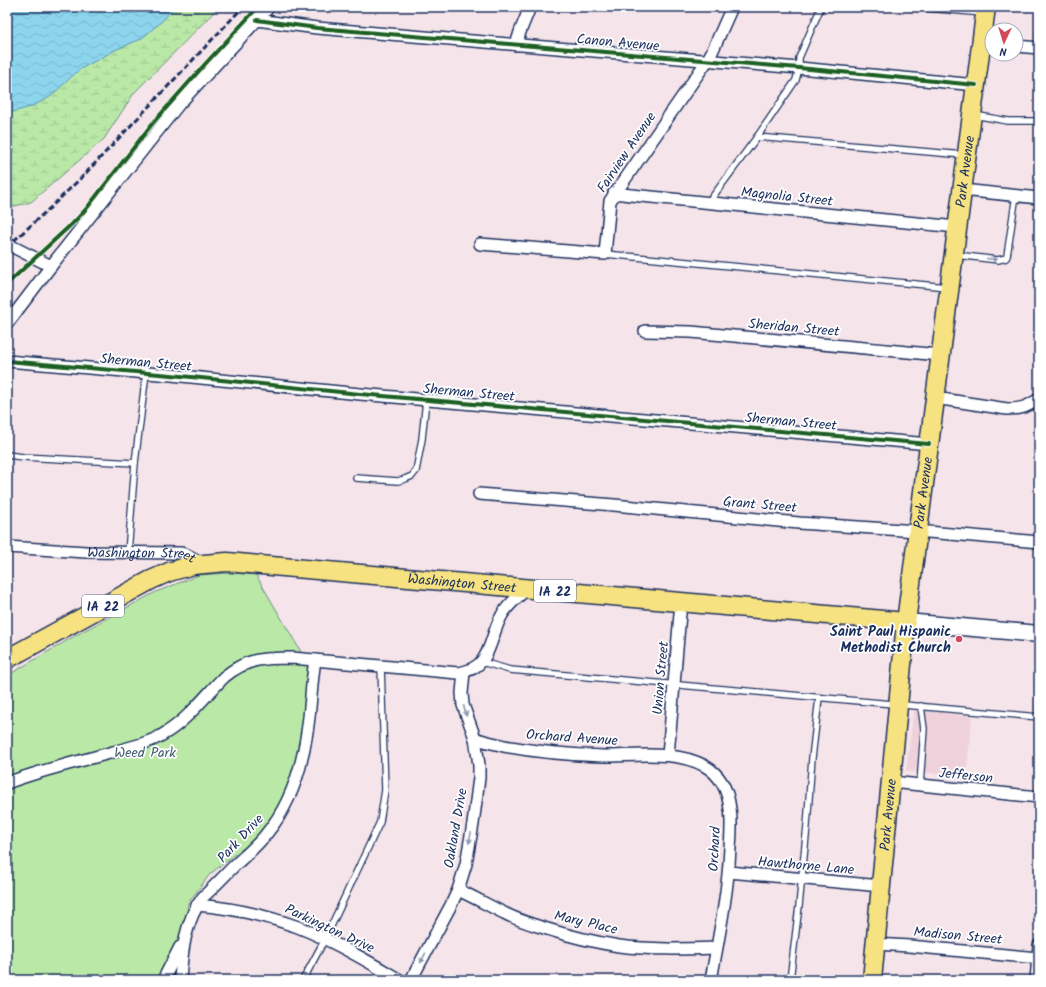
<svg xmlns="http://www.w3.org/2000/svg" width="1046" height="987" viewBox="0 0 1046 987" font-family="Kalam,sans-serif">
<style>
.built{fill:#eed1da}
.green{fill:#bae9a7;stroke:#6a8c82}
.wetland{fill:url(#wetland-marsh);stroke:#6a8c82}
.water{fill:url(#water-waves);stroke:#5f93b4}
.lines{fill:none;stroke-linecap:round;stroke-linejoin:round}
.service-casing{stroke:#1b2f5e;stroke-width:8}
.minor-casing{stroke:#1b2f5e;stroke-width:14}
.secondary-casing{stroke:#1b2f5e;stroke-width:19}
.primary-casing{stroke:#1b2f5e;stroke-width:21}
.service{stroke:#fff;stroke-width:5.5}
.minor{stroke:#fff;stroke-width:11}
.secondary{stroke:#fff;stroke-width:16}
.primary{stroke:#f6e281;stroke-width:18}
.rail{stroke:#1b2f5e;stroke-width:3;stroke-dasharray:6 3;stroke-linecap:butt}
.cycleway-casing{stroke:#fff;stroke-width:6}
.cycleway{stroke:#1b5e20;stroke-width:4}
.oneway{fill:#8d97ae}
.poi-dot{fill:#d1495b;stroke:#fff;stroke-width:1.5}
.labels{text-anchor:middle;stroke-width:3.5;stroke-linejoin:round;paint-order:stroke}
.shield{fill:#fff;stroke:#5f6d8e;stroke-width:1}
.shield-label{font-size:13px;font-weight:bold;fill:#1b2f5e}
.street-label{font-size:14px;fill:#1b2f5e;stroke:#fff}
.poi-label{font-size:14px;font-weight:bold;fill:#1b2f5e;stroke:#fff;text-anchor:end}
.park-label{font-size:14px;fill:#435e70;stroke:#fff}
</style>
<defs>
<pattern id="wetland-marsh" width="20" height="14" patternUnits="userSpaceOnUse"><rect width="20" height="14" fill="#bae9a7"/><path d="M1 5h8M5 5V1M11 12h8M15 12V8" fill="none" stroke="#9fc892"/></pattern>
<pattern id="water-waves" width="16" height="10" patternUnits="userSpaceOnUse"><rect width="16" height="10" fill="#8cd5ed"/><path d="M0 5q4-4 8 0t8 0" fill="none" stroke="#78b7ce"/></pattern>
</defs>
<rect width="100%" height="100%" fill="#f5e4e9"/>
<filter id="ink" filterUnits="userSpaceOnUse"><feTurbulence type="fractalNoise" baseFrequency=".025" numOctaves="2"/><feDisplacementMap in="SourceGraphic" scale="8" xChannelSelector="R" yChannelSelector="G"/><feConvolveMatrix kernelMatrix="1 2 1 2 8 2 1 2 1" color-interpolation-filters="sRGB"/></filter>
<g filter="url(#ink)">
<polygon class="built" points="914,710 972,716 966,776 906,771"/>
<polygon class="green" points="230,573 256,575 311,669 299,756 282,801 256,840 238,852 210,874 188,903 179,980 7,980 7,676 78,634 156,592 199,575"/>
<polygon class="wetland" points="7,7 219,7 134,93 104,139 31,202 7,208"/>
<polygon class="water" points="16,7 175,7 161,22 141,39 115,50 79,70 50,97 31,107 9,113 7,113 7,18"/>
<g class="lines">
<defs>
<g id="service">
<polyline points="915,7 983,13"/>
<polyline points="974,115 1008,121 1039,121"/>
<polyline points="757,137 964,155"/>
<polyline points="708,203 757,137 796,80 799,68 799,58 821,7"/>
<polyline points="605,254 947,287"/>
<polyline points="956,255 998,260 1006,258 1007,256 1016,195"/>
<polyline points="7,455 23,457 135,463"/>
<polyline points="356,478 398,481 405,479 412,476 416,471 422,439 426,400"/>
<polyline points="128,553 135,463 146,373"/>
<polyline points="482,662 510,670 1039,717"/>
<polyline points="920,785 924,729 921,706"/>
<polyline points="303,980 325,939 380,822 385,790 381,666"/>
<polyline points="790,980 799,906 807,826 812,758 819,698"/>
</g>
<g id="minor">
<polyline points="257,20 317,28 799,68 976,85"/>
<polyline points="516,45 520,32 530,7"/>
<polyline points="1016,46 1039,48"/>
<polyline points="962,190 1039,198"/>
<polyline points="614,193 631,195 957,227"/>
<polyline points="7,244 51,266"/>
<polyline points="480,244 605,254 610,201 707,61 712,52 732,7"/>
<polyline points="7,324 51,266 179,104 269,7"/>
<polyline points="645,331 691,332 940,355"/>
<polyline points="7,361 171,375 360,394 929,444"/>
<path d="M935,398l72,11c16,0 19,-2 32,-10"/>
<polyline points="479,494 614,505 799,523 917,531 1039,542"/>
<path id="s1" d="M7,547l79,5 95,1 6,2 15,8"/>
<path d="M475,738c9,4 19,5 29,8 33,6 66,9 99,10 33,0 73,-6 102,10 16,9 23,25 25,43 2,12 1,26 0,39 -2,44 -11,88 -19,132"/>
<polyline points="668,755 681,602"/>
<polyline points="891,782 1039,797"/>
<path d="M7,783c34,-13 71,-21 106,-31 18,-5 38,-9 54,-20 21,-13 40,-38 57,-55 23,-19 40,-19 68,-19l166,15c35,-5 30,-34 44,-58 6,-11 17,-19 26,-27"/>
<polyline points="729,872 881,886"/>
<path d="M458,890c16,7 31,16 46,23 13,7 27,11 40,15 25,8 49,14 75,18 32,4 65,3 97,2"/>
<path d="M197,905c34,3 68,10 101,22 36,14 69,34 102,53"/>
<polyline points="876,944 909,946 1038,958"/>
<polyline points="163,980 180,947"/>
<path d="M180,980c2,-29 5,-59 23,-83 11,-10 21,-21 32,-32 11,-10 23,-20 32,-32 23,-28 35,-66 40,-101 4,-24 4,-48 8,-72"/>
<polyline points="411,980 451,905 458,890 466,864 473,824 479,778 479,765 475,738 463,705 462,693 464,672"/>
<polyline points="1036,980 1039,945"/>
</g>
<polyline id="secondary" points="906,622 1039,634"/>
<g id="primary">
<path id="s2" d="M7,659l144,-79 18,-8 24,-7 34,-3 679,60"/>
<path id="s3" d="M872,980l34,-358 80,-615"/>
</g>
</defs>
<use href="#service" class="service-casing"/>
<use href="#minor" class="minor-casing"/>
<use href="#secondary" class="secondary-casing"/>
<use href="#primary" class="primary-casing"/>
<use href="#service" class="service"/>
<use href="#minor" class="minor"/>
<use href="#secondary" class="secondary"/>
<use href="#primary" class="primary"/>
<polyline class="rail" points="7,247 51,207 83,176 243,7"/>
<defs>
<g id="cycleway">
<polyline points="257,20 317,28 799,68 976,85"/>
<polyline points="7,284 75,221 87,208 152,124 206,63 258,7"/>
<polyline points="7,361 171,375 360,394 929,444"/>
</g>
</defs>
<use href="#cycleway" class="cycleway-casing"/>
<use href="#cycleway" class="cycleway"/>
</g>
<defs><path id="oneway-solid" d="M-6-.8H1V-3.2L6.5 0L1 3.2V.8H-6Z"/></defs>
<g class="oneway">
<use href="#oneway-solid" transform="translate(992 259) rotate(5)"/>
<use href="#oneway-solid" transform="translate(465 711) rotate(75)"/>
<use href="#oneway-solid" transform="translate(470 838) rotate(101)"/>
<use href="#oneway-solid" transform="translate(423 958) rotate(118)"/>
</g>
</g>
<circle class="poi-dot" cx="959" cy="639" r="4"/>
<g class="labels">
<g class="shield">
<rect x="534" y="580" width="42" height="22" rx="3"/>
<rect x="82" y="595" width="42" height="22" rx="3"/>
</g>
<g class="shield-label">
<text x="555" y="596">IA 22</text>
<text x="103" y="611">IA 22</text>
</g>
<g class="street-label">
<text transform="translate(618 42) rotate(5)" y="5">Canon Avenue</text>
<text transform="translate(626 152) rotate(-56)" y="5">Fairview Avenue</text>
<text dy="5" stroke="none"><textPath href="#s3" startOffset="814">Park Avenue</textPath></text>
<text transform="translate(787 196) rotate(6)" y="5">Magnolia Street</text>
<text transform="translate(794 327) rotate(5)" y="5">Sheridan Street</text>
<text transform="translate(146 362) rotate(5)" y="5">Sherman Street</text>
<text transform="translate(469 392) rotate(5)" y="5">Sherman Street</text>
<text transform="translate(791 421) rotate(5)" y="5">Sherman Street</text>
<text dy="5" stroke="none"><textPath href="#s3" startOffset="490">Park Avenue</textPath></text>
<text transform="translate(760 504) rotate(5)" y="5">Grant Street</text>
<text dy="5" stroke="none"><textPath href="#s1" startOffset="135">Washington Street</textPath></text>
<text dy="5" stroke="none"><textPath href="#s2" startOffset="479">Washington Street</textPath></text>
<text transform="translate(660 678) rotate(-85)" y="5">Union Street</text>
<text transform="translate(572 737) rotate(4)" y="5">Orchard Avenue</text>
<text transform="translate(966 775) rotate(6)" y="5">Jefferson</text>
<text dy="5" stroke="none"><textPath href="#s3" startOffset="166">Park Avenue</textPath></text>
<text transform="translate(455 828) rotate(-80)" y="5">Oakland Drive</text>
<text transform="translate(240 838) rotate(-47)" y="5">Park Drive</text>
<text transform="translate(714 849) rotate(-87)" y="5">Orchard</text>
<text transform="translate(806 865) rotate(5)" y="5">Hawthorne Lane</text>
<text transform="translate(586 922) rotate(13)" y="5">Mary Place</text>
<text transform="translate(330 928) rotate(25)" y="5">Parkington Drive</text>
<text transform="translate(958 935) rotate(5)" y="5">Madison Street</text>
</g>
<g class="poi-label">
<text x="951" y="636">Saint Paul Hispanic<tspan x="951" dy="16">Methodist Church</tspan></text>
</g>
<g class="park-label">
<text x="145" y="757">Weed Park</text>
</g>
</g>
<rect width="1046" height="987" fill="none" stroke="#fff" stroke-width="24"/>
<rect x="12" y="12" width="1022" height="963" fill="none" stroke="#1b2f5e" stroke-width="1.5" filter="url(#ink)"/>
<g transform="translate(1004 42) rotate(184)"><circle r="19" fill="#ffffff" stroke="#a4acbf"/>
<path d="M0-3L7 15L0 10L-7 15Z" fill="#d1495b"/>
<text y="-6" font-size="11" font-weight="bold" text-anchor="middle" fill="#1b2f5e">N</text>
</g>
</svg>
